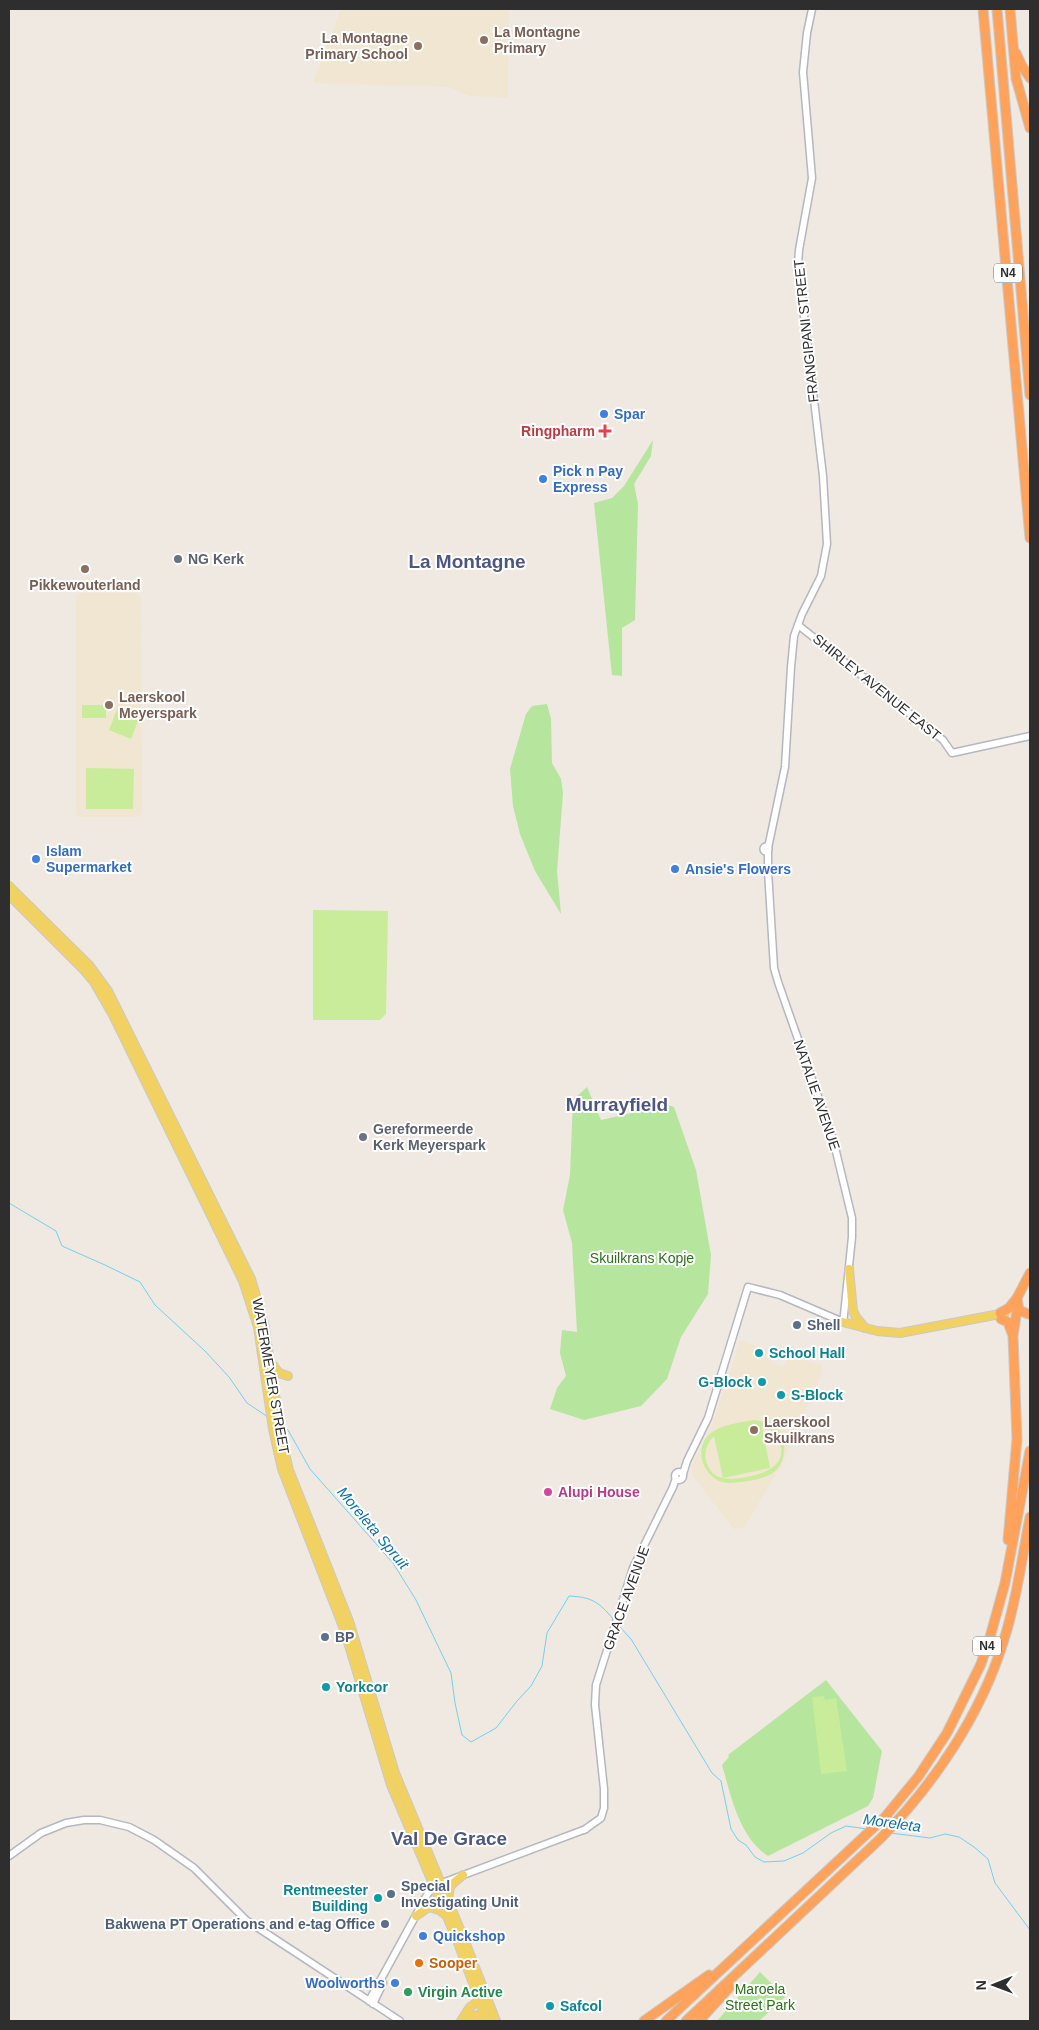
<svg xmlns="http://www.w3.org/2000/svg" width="1039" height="2030" viewBox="0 0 1039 2030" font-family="Arial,sans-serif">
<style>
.education{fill:#f0e6d1}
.green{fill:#b6e59e}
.pitch{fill:#c9ec9a;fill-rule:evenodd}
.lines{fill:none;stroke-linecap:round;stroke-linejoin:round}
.stream{stroke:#75cff0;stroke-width:1}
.minor-casing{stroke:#b4b7c1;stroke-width:9}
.major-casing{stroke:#c9c9c9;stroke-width:10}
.highway-casing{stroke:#c9c9c9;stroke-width:11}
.minor{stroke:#fff;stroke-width:6}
.major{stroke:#f2d163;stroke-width:8}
.highway{stroke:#ffa35c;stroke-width:9}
.education-dot{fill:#8d6e63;stroke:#fff;stroke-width:2}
.shop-dot{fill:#3f7fe0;stroke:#fff;stroke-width:2}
.health-dot{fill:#e0444e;stroke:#fff;stroke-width:2}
.worship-dot{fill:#6b7280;stroke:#fff;stroke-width:2}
.service-dot{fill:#5c6f8a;stroke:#fff;stroke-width:2}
.culture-dot{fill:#0f9aa8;stroke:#fff;stroke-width:2}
.hotel-dot{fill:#d1479c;stroke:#fff;stroke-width:2}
.food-dot{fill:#e8710a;stroke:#fff;stroke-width:2}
.leisure-dot{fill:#2e9e5b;stroke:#fff;stroke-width:2}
.labels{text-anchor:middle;stroke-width:4;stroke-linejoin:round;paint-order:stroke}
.shield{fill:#fff;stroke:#6d6d6d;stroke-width:1}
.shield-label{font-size:12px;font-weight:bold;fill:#2e2e2e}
.education-label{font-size:14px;font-weight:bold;fill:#785e54;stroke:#fff;text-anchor:start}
.street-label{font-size:14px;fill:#2e2e2e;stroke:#fff}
.shop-label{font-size:14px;font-weight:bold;fill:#366cbe;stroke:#fff;text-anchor:start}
.health-label{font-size:14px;font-weight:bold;fill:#be3a42;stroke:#fff;text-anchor:end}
.worship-label{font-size:14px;font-weight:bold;fill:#5b616d;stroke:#fff;text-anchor:start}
.park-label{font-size:14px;fill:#2c6e1b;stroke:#fff}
.service-label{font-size:14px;font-weight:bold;fill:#4e5e75;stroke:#fff;text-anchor:start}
.culture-label{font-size:14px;font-weight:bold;fill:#0d838f;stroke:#fff;text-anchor:start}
.hotel-label{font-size:14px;font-weight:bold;fill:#b23c85;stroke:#fff;text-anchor:start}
.food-label{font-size:14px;font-weight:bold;fill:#c56008;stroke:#fff;text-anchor:start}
.leisure-label{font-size:14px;font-weight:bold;fill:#27864d;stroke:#fff;text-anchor:start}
.water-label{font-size:15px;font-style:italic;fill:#0d6fa3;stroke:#fff}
.district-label{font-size:19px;font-weight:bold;fill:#4d5680;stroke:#fff}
</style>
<rect width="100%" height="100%" fill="#efe9e1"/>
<g class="education">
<polygon points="341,9 509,9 508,98 470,96 449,87 313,83"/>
<polygon points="79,593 137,593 141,597 142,813 137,817 80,817 76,813 76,596"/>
<polygon points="740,1340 774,1352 771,1363 784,1367 788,1356 821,1365 823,1371 782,1464 743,1529 739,1527 735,1530 692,1475 691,1468 713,1423"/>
</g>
<g class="green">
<polygon points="653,440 651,456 634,484 638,504 635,620 622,628 622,676 612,675 594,503 612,498 624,486"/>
<polygon points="547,704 551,719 552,763 561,779 563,793 557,871 561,914 535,871 520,834 513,806 510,769 526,714 532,706"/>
<polygon points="587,1087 601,1120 628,1114 657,1101 674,1107 696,1170 711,1255 708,1294 681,1337 667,1379 641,1406 584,1420 550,1409 557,1388 566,1376 560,1353 562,1330 577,1332 572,1243 563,1210 570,1175 573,1100"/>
<path d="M826,1680l56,71 -9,47 -5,8 -100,50c-29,-19 -37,-60 -46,-91l7,-8 -1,-2z"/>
<polygon points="760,1972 785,1997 759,2021 717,2021"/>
</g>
<g class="pitch">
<rect x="82" y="705" width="24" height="13"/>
<polygon points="118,707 140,716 131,739 109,730"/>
<polygon points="86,768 134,769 133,809 86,809"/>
<polygon points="313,910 388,911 386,1014 380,1020 313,1020"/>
<path d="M754,1420c6,1 13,2 18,5 16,9 16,36 2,47 -10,8 -31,10 -44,11 -24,1 -40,-34 -19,-50 12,-9 28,-10 43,-13zM762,1426c7,2 14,7 17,15 10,24 -14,33 -33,36 -15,3 -32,5 -39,-13 -4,-11 0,-21 7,-28l9,42 47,-10z"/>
<polygon points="824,1696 825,1700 836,1698 847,1771 821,1774 812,1697"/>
</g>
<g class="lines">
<g class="stream">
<polyline points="9,1203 56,1231 62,1246 105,1265 140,1282 155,1305 205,1351 229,1377 247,1403 268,1417"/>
<path d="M284,1427l4,3 22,39 83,94 23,37 35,73 4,30 7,32 9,7 25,-14 21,-27 14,-15 11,-20 5,-33 22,-37c23,1 30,6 45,24"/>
<polyline points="618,1625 631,1639 712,1773 721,1781 731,1829 738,1840 746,1845 755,1857 764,1862 784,1861 803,1853 831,1833 846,1826 867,1829"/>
<polyline points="890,1833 930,1838 945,1834 959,1837 974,1847 988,1859 995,1883 1030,1930"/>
</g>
<defs>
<g id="minor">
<polyline points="798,625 943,740 952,753 1030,736"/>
<circle cx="766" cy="849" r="2.5"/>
<polyline points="768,848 785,767 791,667 794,636 802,614 821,576 827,544 823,476 798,265 799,250 812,178 803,72 807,33 812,9"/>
<circle cx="679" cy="1476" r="4"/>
<polyline points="683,1474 687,1461 708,1418 748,1287 780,1295 843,1322 844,1315 852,1237 852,1218 833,1139 778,982 774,968 768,871 768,850"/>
<polyline points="584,1830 601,1818 604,1808 604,1789 595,1705 596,1685 633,1568 673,1487 676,1478"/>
<polyline points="9,1856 41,1833 66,1823 84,1820 100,1820 129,1827 154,1840 194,1868 246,1920 400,2021"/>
<polyline points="369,2001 427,1895 434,1886 586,1829"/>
<polyline points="373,2004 383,1983"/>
</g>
<g id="major">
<polyline points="9,886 89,965 108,991 251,1279 264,1323 282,1441 289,1470 349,1621 395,1773 464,1939 496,2021"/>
<polyline points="9,895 84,970 94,982 113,1015 243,1281 258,1327 273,1429 282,1469 345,1632 391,1785 457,1940 487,2021"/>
<polyline points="849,1269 853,1311 856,1317 865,1328"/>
<polyline points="843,1322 877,1331 900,1333 1005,1313"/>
<polyline points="272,1364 279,1373 288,1376"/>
<polyline points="448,1899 450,1886 463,1875"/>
<polyline points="416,1916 429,1907 439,1910 446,1915"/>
<polyline points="469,2017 478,2015 486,2021"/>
<polyline points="461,2021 470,2007 483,1998"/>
</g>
<g id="highway">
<polyline points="983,9 1030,538"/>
<polyline points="997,9 1030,395"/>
<polyline points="1010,9 1016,78 1030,128"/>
<polyline points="1016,53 1022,66 1030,78"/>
<polyline points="1000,1313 1009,1308 1017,1298"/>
<polyline points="1028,1314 1019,1310 1017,1298 1030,1273"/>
<polyline points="1001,1319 1008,1322 1012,1333"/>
<polyline points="1008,1540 1017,1439 1013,1336 1017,1310"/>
<polyline points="644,2021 709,1975"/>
<polyline points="666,2021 885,1817 918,1777 947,1733 981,1664 990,1637 1005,1583 1030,1451"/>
<path d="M686,2021l195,-183c53,-54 99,-122 122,-195 13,-41 19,-84 27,-126"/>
<polyline points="699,2021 730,1987"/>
</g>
</defs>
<use href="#minor" class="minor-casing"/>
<use href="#major" class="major-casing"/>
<use href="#highway" class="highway-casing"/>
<use href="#minor" class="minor"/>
<use href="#major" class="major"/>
<use href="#highway" class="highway"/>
</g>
<g class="education-dot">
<circle cx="484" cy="40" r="5"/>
<circle cx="418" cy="46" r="5"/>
<circle cx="85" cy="569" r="5"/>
<circle cx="109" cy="705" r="5"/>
<circle cx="754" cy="1430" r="5"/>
</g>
<g class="shop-dot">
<circle cx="604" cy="414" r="5"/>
<circle cx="543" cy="479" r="5"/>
<circle cx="36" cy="859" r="5"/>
<circle cx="675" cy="869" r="5"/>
<circle cx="423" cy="1936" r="5"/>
<circle cx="395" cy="1983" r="5"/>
</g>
<path class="health-dot" d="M602.5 423.5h5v5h5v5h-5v5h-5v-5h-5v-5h5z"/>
<g class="worship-dot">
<circle cx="178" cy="559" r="5"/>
<circle cx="363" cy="1137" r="5"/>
</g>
<g class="service-dot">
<circle cx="797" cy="1325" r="5"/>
<circle cx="325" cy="1637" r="5"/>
<circle cx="391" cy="1894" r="5"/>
<circle cx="385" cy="1924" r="5"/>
</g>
<g class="culture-dot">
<circle cx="759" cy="1353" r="5"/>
<circle cx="762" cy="1382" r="5"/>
<circle cx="781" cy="1395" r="5"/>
<circle cx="326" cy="1687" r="5"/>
<circle cx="378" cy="1898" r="5"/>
<circle cx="550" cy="2006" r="5"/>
</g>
<circle class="hotel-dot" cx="548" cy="1492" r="5"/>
<circle class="food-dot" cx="419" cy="1963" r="5"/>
<circle class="leisure-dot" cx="408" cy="1992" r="5"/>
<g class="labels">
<g class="shield">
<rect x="994" y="263.5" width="28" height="19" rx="4"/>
<rect x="973" y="1636.5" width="28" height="19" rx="4"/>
</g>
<g class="shield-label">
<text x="1008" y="277">N4</text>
<text x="987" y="1650">N4</text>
</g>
<g class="education-label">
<text x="494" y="37">La Montagne<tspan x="494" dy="16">Primary</tspan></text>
<text x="408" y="43" text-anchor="end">La Montagne<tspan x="408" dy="16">Primary School</tspan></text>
<text x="85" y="590" text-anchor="middle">Pikkewouterland</text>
<text x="119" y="702">Laerskool<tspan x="119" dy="16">Meyerspark</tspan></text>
<text x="764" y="1427">Laerskool<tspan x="764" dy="16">Skuilkrans</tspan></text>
</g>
<g class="street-label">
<text transform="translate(806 331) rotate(-96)" y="5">FRANGIPANI STREET</text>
<text transform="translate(877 687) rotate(39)" y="5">SHIRLEY AVENUE EAST</text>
<text transform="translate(817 1095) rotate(71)" y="5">NATALIE AVENUE</text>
<text transform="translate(271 1376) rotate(80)" y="5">WATERMEYER STREET</text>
<text transform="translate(626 1598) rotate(-70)" y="5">GRACE AVENUE</text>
</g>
<g class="shop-label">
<text x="614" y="419">Spar</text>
<text x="553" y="476">Pick n Pay<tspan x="553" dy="16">Express</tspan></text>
<text x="46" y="856">Islam<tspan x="46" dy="16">Supermarket</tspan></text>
<text x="685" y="874">Ansie's Flowers</text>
<text x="433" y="1941">Quickshop</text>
<text x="385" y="1988" text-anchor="end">Woolworths</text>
</g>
<g class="health-label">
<text x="595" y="436">Ringpharm</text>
</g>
<g class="worship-label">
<text x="188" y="564">NG Kerk</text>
<text x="373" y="1134">Gereformeerde<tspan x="373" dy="16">Kerk Meyerspark</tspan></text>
</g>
<g class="park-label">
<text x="642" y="1263">Skuilkrans Kopje</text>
<text x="760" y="1994">Maroela<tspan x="760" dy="16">Street Park</tspan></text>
</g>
<g class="service-label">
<text x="807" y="1330">Shell</text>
<text x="335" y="1642">BP</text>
<text x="401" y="1891">Special<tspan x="401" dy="16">Investigating Unit</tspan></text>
<text x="375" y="1929" text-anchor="end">Bakwena PT Operations and e-tag Office</text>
</g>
<g class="culture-label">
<text x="769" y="1358">School Hall</text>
<text x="752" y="1387" text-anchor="end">G-Block</text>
<text x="791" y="1400">S-Block</text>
<text x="336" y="1692">Yorkcor</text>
<text x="368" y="1895" text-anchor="end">Rentmeester<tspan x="368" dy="16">Building</tspan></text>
<text x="560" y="2011">Safcol</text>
</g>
<g class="hotel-label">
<text x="558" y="1497">Alupi House</text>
</g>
<g class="food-label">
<text x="429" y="1968">Sooper</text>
</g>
<g class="leisure-label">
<text x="418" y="1997">Virgin Active</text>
</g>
<g class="water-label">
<text transform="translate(373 1528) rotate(50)" y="5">Moreleta Spruit</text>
<text transform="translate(892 1823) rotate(8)" y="5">Moreleta</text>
</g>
<g class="district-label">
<text x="467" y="568">La Montagne</text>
<text x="617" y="1111">Murrayfield</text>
<text x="449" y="1845">Val De Grace</text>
</g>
</g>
<rect width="1039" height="2030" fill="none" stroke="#2e2e2e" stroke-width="20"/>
<g transform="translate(994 1985) rotate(269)" stroke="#ffffff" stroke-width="4" paint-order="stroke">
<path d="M0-4L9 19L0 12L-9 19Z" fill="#2e2e2e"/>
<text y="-8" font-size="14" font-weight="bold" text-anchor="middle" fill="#2e2e2e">N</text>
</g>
</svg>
